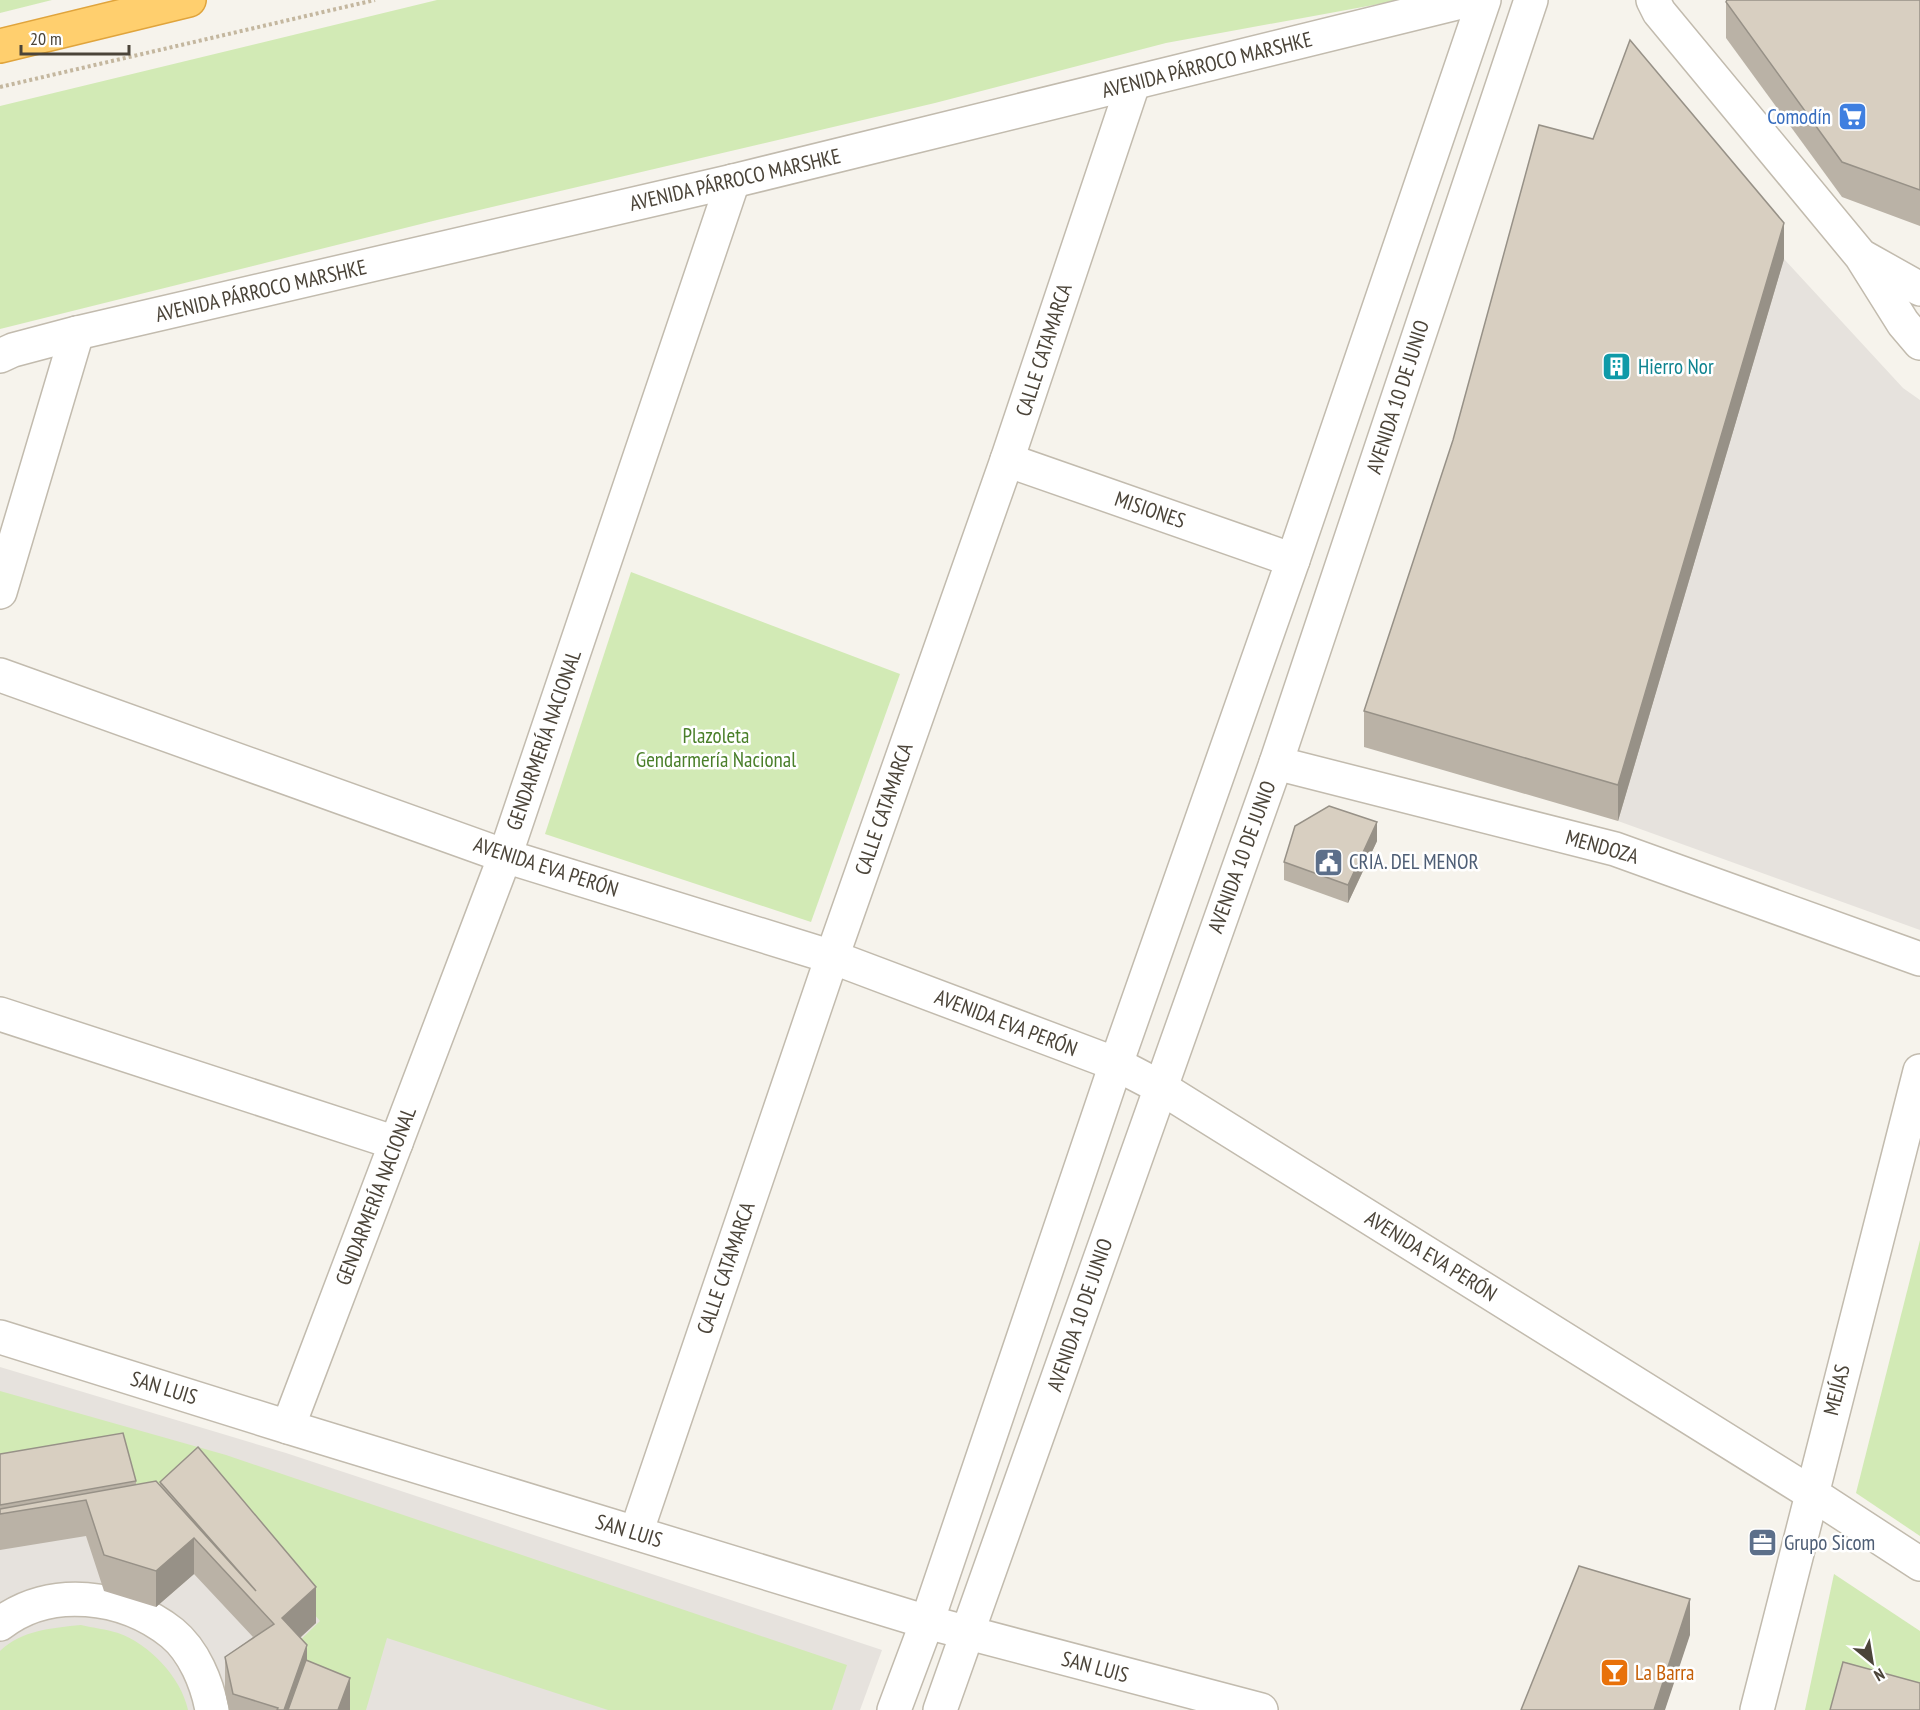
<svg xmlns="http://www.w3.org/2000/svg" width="1920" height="1710" viewBox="0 0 1920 1710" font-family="'PT Sans Narrow',sans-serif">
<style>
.industrial{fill:#e6e2dd}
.green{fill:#d2eab5}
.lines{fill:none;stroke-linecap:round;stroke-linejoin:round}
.minor-casing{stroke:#c2bbae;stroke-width:36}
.highway-casing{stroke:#e0a43c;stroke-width:36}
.path{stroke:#c4b79f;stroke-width:4;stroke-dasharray:3 3;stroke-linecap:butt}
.minor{stroke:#fff;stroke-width:33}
.highway{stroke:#ffcf6e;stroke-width:33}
.wall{fill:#bab2a6}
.shaded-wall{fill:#979187}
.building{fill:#d8cfc1;stroke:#979187;stroke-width:1.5}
.labels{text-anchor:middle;stroke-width:5;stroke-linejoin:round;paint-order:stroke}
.street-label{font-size:21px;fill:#4b4439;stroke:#fff}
.shop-label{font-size:21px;fill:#366cbe;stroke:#fff;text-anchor:end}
.culture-label{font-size:21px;fill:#0d838f;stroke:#fff;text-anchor:start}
.park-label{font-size:21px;fill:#4a7f2a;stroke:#fff}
.service-label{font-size:21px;fill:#4e5e75;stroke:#fff;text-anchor:start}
.food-label{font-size:21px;fill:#c56008;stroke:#fff;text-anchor:start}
</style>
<rect width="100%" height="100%" fill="#f6f3ec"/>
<g class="industrial">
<polygon points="1784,259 1903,388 1920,400 1920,930 1618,821"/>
<polygon points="0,1367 286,1453 882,1650 860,1710 0,1710"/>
</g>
<g class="green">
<polygon points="0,0 52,0 0,13"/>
<polygon points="437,0 1401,0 1166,43 935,103 437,220 0,329 0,106"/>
<polygon points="631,572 900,674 811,922 545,834"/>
<polygon points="1920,1240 1920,1536 1856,1493"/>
<polygon points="0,1391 226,1455 847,1665 832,1710 608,1710 387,1638 366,1710 346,1710 285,1655 320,1621 229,1515 157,1514 0,1483"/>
<polygon points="1834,1574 1920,1631 1920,1710 1805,1710"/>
<path d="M81,1625c12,3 25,4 37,8 31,11 63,44 70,77h-188v-59c22,-21 52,-23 81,-26z"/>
</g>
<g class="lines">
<defs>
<g id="minor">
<polyline points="1653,0 1659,12 1861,256 1903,323 1920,343"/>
<polyline points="1865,258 1920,289"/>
<polyline points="0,356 13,350 77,333 733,181 1469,0"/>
<polyline points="1007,460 1293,560"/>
<polyline points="0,592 77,333"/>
<polyline points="0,675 505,856 832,957 1116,1064 1160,1087 1811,1493 1920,1564"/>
<polyline points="1276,763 1615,849 1920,959"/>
<polyline points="0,1014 396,1143"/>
<polyline points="0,1337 288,1427 927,1622 1261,1710"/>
<polyline points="288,1427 505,856 733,181"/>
<polyline points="636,1533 832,957 1007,460 1133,84"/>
<path d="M0,1624c50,-39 124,-29 172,9 22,18 35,50 40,77"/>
<polyline points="894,1710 927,1622 1116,1064 1293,560 1484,0"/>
<polyline points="940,1710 1276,763 1531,0"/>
<polyline points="1757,1710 1920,1071"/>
</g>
<polyline id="highway" points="0,46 189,0"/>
</defs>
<use href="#minor" class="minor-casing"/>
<use href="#highway" class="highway-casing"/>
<polyline class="path" points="0,87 375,0"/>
<use href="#minor" class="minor"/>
<use href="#highway" class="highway"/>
</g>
<g class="wall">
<polygon points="1920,0 1920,226 1842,197 1726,38 1726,2"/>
<polygon points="1784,259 1618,821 1364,747 1364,711"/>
<polygon points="1377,841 1348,903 1284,880 1284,862"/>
<polygon points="0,1454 136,1481 136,1485 160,1486 160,1482 316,1623 300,1638 307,1660 350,1710 229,1710 225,1692 225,1657 253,1637 194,1574 156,1607 104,1591 86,1536 0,1550"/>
</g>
<g class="shaded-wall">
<polygon points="1784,223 1784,259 1618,821 1618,785"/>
<polygon points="1377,822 1377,841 1348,903 1348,885"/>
<polygon points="194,1538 194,1574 156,1607 156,1571"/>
<polygon points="316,1587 316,1623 282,1654 282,1618"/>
<polygon points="1690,1599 1690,1635 1665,1710 1654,1710"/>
<polygon points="307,1645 307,1681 297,1710 284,1710"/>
<polygon points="350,1678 350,1710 338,1710"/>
</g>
<g class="building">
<polygon points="1727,0 1920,0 1920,190 1842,162 1726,2"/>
<polygon points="1630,40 1784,223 1618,785 1364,711 1453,440 1539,125 1593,139"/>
<polygon points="1329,806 1377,822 1348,885 1284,862 1295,826"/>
<polygon points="123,1433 136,1481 0,1505 0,1454"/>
<polygon points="198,1447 316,1587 282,1618 307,1645 284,1710 277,1710 278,1708 233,1694 225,1657 274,1624 194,1538 156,1571 104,1555 86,1500 0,1514 0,1509 156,1481 256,1591 160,1482"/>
<polygon points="1579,1566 1690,1599 1654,1710 1521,1710"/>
<polygon points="306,1660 350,1678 338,1710 288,1710"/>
<polygon points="1843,1662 1920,1683 1920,1710 1830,1710"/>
</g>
<defs>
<symbol id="supermarket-square" viewBox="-11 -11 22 22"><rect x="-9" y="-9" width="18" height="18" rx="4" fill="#3f7fe0" stroke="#fff"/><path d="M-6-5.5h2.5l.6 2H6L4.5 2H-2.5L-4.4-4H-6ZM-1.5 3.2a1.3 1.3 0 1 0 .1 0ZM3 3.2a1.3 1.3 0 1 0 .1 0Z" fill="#fff"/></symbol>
<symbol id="building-square" viewBox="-11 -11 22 22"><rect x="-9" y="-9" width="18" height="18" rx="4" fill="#0f9aa8" stroke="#fff"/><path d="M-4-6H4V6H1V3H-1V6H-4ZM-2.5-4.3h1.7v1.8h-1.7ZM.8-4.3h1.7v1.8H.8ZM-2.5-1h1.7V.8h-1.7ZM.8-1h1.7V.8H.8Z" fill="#fff"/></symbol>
<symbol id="civic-square" viewBox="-11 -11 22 22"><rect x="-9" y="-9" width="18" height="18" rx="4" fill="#5c6f8a" stroke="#fff"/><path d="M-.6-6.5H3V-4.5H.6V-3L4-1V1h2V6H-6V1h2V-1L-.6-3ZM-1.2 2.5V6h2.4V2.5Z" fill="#fff"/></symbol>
<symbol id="office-square" viewBox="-11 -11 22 22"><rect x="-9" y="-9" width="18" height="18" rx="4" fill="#5c6f8a" stroke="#fff"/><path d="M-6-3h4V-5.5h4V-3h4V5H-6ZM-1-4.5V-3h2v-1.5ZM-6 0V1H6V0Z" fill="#fff"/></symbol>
<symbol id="bar-square" viewBox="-11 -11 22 22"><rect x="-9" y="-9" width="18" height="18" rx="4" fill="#e8710a" stroke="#fff"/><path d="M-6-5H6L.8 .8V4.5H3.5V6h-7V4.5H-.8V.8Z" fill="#fff"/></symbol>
</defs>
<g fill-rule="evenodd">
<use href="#supermarket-square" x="1836" y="100" width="33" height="33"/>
<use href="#building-square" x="1600" y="350" width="33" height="33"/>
<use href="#civic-square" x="1312" y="846" width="33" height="33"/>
<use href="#office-square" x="1746" y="1526" width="33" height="33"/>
<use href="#bar-square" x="1598" y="1656" width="33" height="33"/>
</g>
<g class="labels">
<g class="street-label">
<text transform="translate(1207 65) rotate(-14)" y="7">AVENIDA PÁRROCO MARSHKE</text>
<text transform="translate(735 180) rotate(-13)" y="7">AVENIDA PÁRROCO MARSHKE</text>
<text transform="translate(261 291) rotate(-13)" y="7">AVENIDA PÁRROCO MARSHKE</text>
<text transform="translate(1044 350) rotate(-72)" y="7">CALLE CATAMARCA</text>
<text transform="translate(1398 397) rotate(-72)" y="7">AVENIDA 10 DE JUNIO</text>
<text transform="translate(1150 510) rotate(19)" y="7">MISIONES</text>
<text transform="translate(544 740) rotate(-71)" y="7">GENDARMERÍA NACIONAL</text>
<text transform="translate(884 809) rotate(-71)" y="7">CALLE CATAMARCA</text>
<text transform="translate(1602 847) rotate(16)" y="7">MENDOZA</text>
<text transform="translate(1242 857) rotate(-70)" y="7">AVENIDA 10 DE JUNIO</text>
<text transform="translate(546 867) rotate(18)" y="7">AVENIDA EVA PERÓN</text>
<text transform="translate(1006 1023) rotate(21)" y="7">AVENIDA EVA PERÓN</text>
<text transform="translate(376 1196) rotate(-69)" y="7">GENDARMERÍA NACIONAL</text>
<text transform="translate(1431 1256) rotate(32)" y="7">AVENIDA EVA PERÓN</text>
<text transform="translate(726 1268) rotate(-71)" y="7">CALLE CATAMARCA</text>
<text transform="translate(1080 1315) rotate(-71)" y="7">AVENIDA 10 DE JUNIO</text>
<text transform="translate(164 1388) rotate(17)" y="7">SAN LUIS</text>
<text transform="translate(1837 1390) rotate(-76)" y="7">MEJÍAS</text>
<text transform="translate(629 1531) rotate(17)" y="7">SAN LUIS</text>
<text transform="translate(1095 1667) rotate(15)" y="7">SAN LUIS</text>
</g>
<g class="shop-label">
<text x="1831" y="124">Comodín</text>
</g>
<g class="culture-label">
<text x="1638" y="374">Hierro Nor</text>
</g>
<g class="park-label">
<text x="716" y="743">Plazoleta<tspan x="716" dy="24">Gendarmería Nacional</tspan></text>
</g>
<g class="service-label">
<text x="1349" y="869">CRIA. DEL MENOR</text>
<text x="1784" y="1550">Grupo Sicom</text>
</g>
<g class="food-label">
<text x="1635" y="1680">La Barra</text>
</g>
</g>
<g transform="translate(1872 1662) rotate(150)" stroke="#ffffff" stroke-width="4.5" paint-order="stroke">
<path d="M0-4.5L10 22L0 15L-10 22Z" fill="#4b4439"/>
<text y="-9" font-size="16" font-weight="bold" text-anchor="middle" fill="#4b4439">N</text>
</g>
<path d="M21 45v9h108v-9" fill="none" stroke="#4b4439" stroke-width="3"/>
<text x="30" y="45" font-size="18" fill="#4b4439" stroke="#ffffff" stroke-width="4.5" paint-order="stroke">20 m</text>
</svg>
